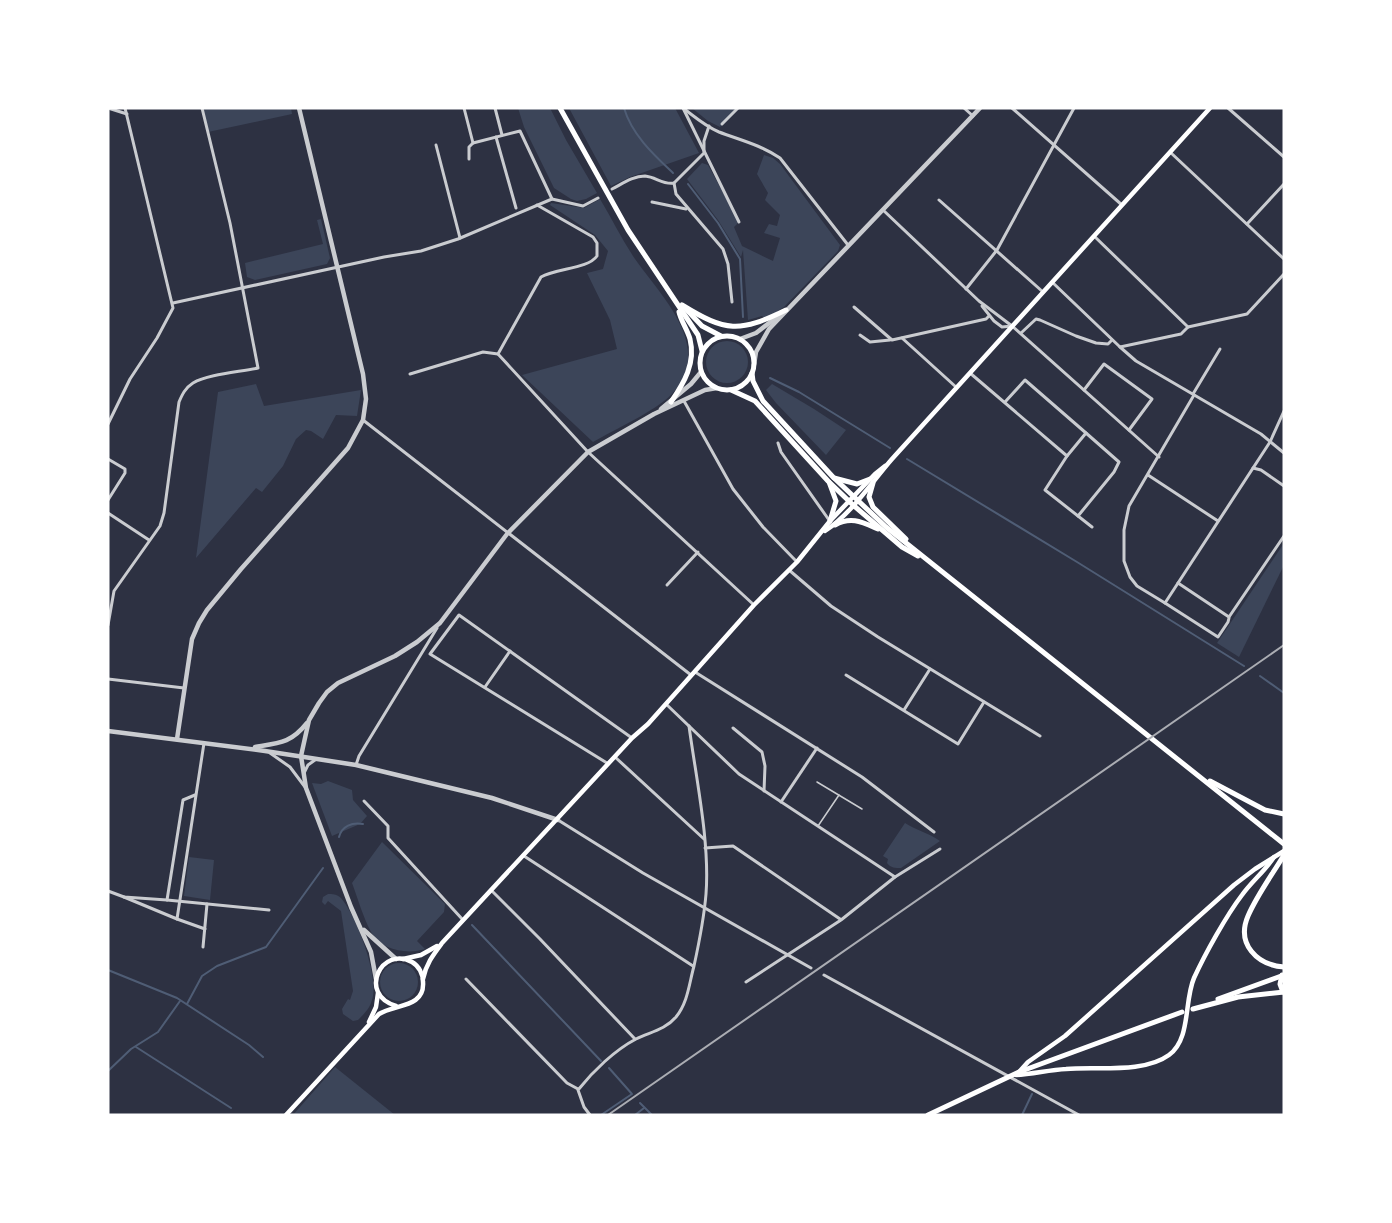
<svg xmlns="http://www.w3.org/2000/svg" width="1392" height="1223" viewBox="0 0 1392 1223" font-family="Ubuntu,sans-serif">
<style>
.green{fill:#3c4559}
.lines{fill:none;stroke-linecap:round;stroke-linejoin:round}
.stream{stroke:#4f5d75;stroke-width:2}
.service{stroke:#caccd0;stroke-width:1.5}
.minor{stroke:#caccd0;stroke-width:3}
.tertiary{stroke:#caccd0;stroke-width:4.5}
.secondary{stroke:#fff;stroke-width:4.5}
.primary{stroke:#fff;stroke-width:5}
.rail{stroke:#abadb3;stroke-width:2}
</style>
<rect width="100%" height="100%" fill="#2d3142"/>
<g class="green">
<polygon points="202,108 291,108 292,114 208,132"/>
<polygon points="518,108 550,108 566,140 597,193 586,199 577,201 571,199 554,188 524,127"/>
<polygon points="569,108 675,108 699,153 630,177 611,186"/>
<polygon points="692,108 738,108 720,127 708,121"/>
<polygon points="764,155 773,158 780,164 840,245 838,251 784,307 765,319 762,316 748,320 743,250 741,257 718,220 687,179 702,163 708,165 739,222 734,227 742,246 773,261 780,238 764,233 769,224 777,226 780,215 765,200 768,193 757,174"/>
<path d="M600,199c12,20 22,41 35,60 27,38 81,90 36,136 -16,16 -57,35 -78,47l-71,-67 95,-26 -7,-29 -23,-47 16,-4 5,-18 -13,-16 -45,-30 1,-2 33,5z"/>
<polygon points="321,219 330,258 327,264 255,280 247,277 245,263 323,244 317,220"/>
<circle cx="727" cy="362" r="21"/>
<polygon points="256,384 264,406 361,390 357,416 336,415 323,439 311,431 306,430 296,439 283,466 262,492 256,488 196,558 218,392"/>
<polygon points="772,384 814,409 846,430 826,455 776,403 766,390"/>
<polygon points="1284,543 1284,565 1239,657 1217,643"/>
<polygon points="328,781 352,790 353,800 367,816 360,824 332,836 312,783 321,784"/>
<path d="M905,823c11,7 24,10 35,18l-39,27c-6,0 -10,0 -14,-5l1,-4 -5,-3z"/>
<path d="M382,842l63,62 -1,8 -27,29 8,8c-18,6 -44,1 -54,-17 -8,-15 -13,-33 -19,-49z"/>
<polygon points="189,857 214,860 210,900 184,896"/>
<path d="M328,894c4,0 9,0 13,4 15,17 39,80 31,102 -2,8 -8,14 -14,20l-5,1 -10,-7 -1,-5 6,-10 2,1 3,-9 -12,-80 -13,-10 -3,4 -3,-3 1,-5z"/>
<circle cx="399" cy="982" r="19"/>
<polygon points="335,1067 395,1115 293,1115"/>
</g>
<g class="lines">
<g class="stream">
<path d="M624,108c8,27 30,47 49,65"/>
<polyline points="688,184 718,223 740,259 743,317"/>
<polyline points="770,378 799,392 890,448"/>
<polyline points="907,459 1077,562 1244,666"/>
<polyline points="1260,676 1284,693"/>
<path d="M339,837c3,-11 13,-15 24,-13"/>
<polyline points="472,925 601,1061"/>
<polyline points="108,970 177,998 249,1045 263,1057"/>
<polyline points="187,1004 202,976 217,966 266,947 323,868"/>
<polyline points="136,1047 231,1108"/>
<polyline points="108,1071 131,1049 158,1032 180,1001"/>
<polyline points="640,1103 652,1115"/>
<polyline points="601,1115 632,1094 609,1068"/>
<polyline points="635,1115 644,1108"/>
<polyline points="1022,1115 1032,1094"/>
</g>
<g class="service">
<polyline points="817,782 862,809"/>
<polyline points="818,826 839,795"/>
</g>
<g class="minor">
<polyline points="108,108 127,114"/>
<polyline points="464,108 473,143 520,131 552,199"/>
<polyline points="495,108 502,135"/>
<path d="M683,108c12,9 22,18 36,24 21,8 42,13 61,26l68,87"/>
<polyline points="683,108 739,222"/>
<polyline points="964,108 973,116"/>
<polyline points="1012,108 1122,205"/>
<polyline points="1228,108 1284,157"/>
<polyline points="722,124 738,108"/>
<polyline points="496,137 516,208"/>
<polyline points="436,145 460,238"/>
<polyline points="1170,152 1284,259"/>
<polyline points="469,159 469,147 473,143"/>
<polyline points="674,183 676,194 723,249 728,264 732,302"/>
<path d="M612,189c10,-5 21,-13 33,-13 11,1 18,9 29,7l30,-30v-12l5,-15"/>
<polyline points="939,200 1043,292"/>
<polyline points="652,202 686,209"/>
<path d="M537,205l56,32 4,6v13c-9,13 -41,12 -56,21l-43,77 90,98 166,153"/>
<polyline points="883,210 979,301 1012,326 1159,457"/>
<polyline points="1247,224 1284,184"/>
<polyline points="1094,236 1188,327 1247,314 1284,274"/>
<polyline points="1052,282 1120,347 1181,334 1188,327"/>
<polyline points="966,289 997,250 1074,108"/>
<polyline points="173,303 384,257 421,251 458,239 552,199 583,206 598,198"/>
<polyline points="982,306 994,321 1002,327 1012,326"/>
<polyline points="854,307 892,340 986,319 989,316"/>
<polyline points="1021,333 1036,319 1040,320 1076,336 1096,343 1108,344 1112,340"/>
<polyline points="860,335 870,342 890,340"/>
<polyline points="902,338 956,387"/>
<polyline points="1120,347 1136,361 1261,434 1284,453"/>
<polyline points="970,373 1067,456"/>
<polyline points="410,374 483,352 498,354"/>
<polyline points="1084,390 1104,364 1152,399 1129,430"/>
<polyline points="1193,394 1220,349"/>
<polyline points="1194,395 1129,506 1124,530 1124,561 1130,577 1137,586 1165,603 1270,442 1284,411"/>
<polyline points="684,401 733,489 763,527 797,562"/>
<polyline points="1005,402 1025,380 1086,433 1067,456 1045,490 1092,527"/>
<polyline points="363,420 691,675"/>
<polyline points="108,424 130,379 157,338 173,308 125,108"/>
<polyline points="778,443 781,452 829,520"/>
<polyline points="108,459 125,469 125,473 108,500"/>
<polyline points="1253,468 1261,470 1284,486"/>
<polyline points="1148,475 1218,521"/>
<polyline points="108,513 149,540"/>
<polyline points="1078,516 1114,472 1119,462 1086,433"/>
<polyline points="789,570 831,606 878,637 1040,736"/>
<polyline points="1178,583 1229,617 1284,536"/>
<polyline points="667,585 698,552"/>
<polyline points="1165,603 1218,637 1228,622 1229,618"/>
<path d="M108,625l6,-34 46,-65 4,-13 15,-111c3,-7 6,-14 14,-19 15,-9 47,-11 65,-15l-28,-145 -28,-115"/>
<polyline points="695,672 862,777 934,832"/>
<polyline points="846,675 958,744 984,702"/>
<polyline points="108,679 184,688"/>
<polyline points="485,687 510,651"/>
<polyline points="666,704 739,774 895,877"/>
<polyline points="904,710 930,669"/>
<polyline points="733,728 762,752 765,766 764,791"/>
<polyline points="270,753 290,767 305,787"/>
<polyline points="615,757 704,839"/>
<polyline points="607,763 430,654 459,615 632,738"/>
<polyline points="356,765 359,756 437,628"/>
<polyline points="304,773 308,765 315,760"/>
<polyline points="364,801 388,826 388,838 463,920"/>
<polyline points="781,802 817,748"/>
<polyline points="558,820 643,873 811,968"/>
<polyline points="705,848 733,846 840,919"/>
<polyline points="524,856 693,966"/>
<polyline points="491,890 540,939 635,1039"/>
<polyline points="108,891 124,897 167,900 269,910"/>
<polyline points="124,897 177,919 204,743"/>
<polyline points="167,900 183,800 195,795"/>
<polyline points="177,919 205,929"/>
<polyline points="203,947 207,904"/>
<polyline points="824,975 1079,1115"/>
<polyline points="466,979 567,1083 578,1089"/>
<polyline points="746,982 841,920 895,877 940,849"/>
<path d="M590,1115l-6,-8 -6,-17c15,-19 37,-40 58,-51 14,-7 29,-9 40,-22 12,-15 13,-33 18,-51 5,-23 10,-48 12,-72 4,-51 -10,-116 -17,-168"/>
</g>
<g class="tertiary">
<polyline points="740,339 756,333 777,317"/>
<polyline points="754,365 756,352 769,329 980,108"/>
<polyline points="661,409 691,384 701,372"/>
<polyline points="108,731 265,751 356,765 492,798 558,820"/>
<polyline points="177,739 192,639 199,623 207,610 241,569 348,448 363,420 366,399 363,374 299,108"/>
<path d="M255,747c25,-4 36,-4 52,-24"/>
<polyline points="364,930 396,959"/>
<polyline points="376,979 371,952 351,907 306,788 301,756 309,720 319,703 327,692 338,683 395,656 417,642 440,623 507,534 588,452 654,414 705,390 717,388"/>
</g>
<g class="secondary">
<path d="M825,531c27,-18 46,-48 67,-72l318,-351"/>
<polyline points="403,959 421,955 437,946"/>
<path d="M423,979c3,-15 10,-24 19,-36l190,-205 16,-14 106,-119 43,-43 33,-41 45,-47 10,-8"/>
<polyline points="369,1022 376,1007 378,993"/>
<polyline points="1019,1072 1028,1062 1065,1036 1234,885 1255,869 1284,851"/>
<path d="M1016,1075c17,-1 33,-5 50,-6 30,-3 77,5 103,-14 22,-16 15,-54 25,-77 11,-24 32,-62 48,-83 10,-14 23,-24 32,-38"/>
<path d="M286,1115l93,-101c16,-10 46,-6 44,-32 0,-8 -4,-16 -11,-20 -30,-17 -55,32 -16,44"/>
</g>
<g class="primary">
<polyline points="560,108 628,230 698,335 702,351"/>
<path d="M682,305c44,27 57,28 104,5"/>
<polyline points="685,308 702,326 721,336"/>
<circle cx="727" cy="363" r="27"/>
<polyline points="752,373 753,381 763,401 833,477 886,527 1284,844"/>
<polyline points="731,390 755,401 828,481 853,505 902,547 918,556"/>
<path d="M671,402c13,-19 25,-39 19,-63 -3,-10 -9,-18 -11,-27"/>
<polyline points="834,478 857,484 870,479"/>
<polyline points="829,482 836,501 830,521"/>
<polyline points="873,483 869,497 873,507 906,539"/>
<path d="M835,525c16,-9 27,-3 43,4"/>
<polyline points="1210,781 1265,810 1284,814"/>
<path d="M1284,855c-12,20 -27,40 -36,61 -12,28 9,49 36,51"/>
<polyline points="1282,975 1280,984 1283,992"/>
<polyline points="1218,999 1284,975"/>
<polyline points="1193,1009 1238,997 1284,992"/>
<polyline points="928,1115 1019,1072 1182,1012"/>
</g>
<polyline class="rail" points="608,1115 1284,645"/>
</g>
<rect width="1392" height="1223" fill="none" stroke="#ffffff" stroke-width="219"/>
</svg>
